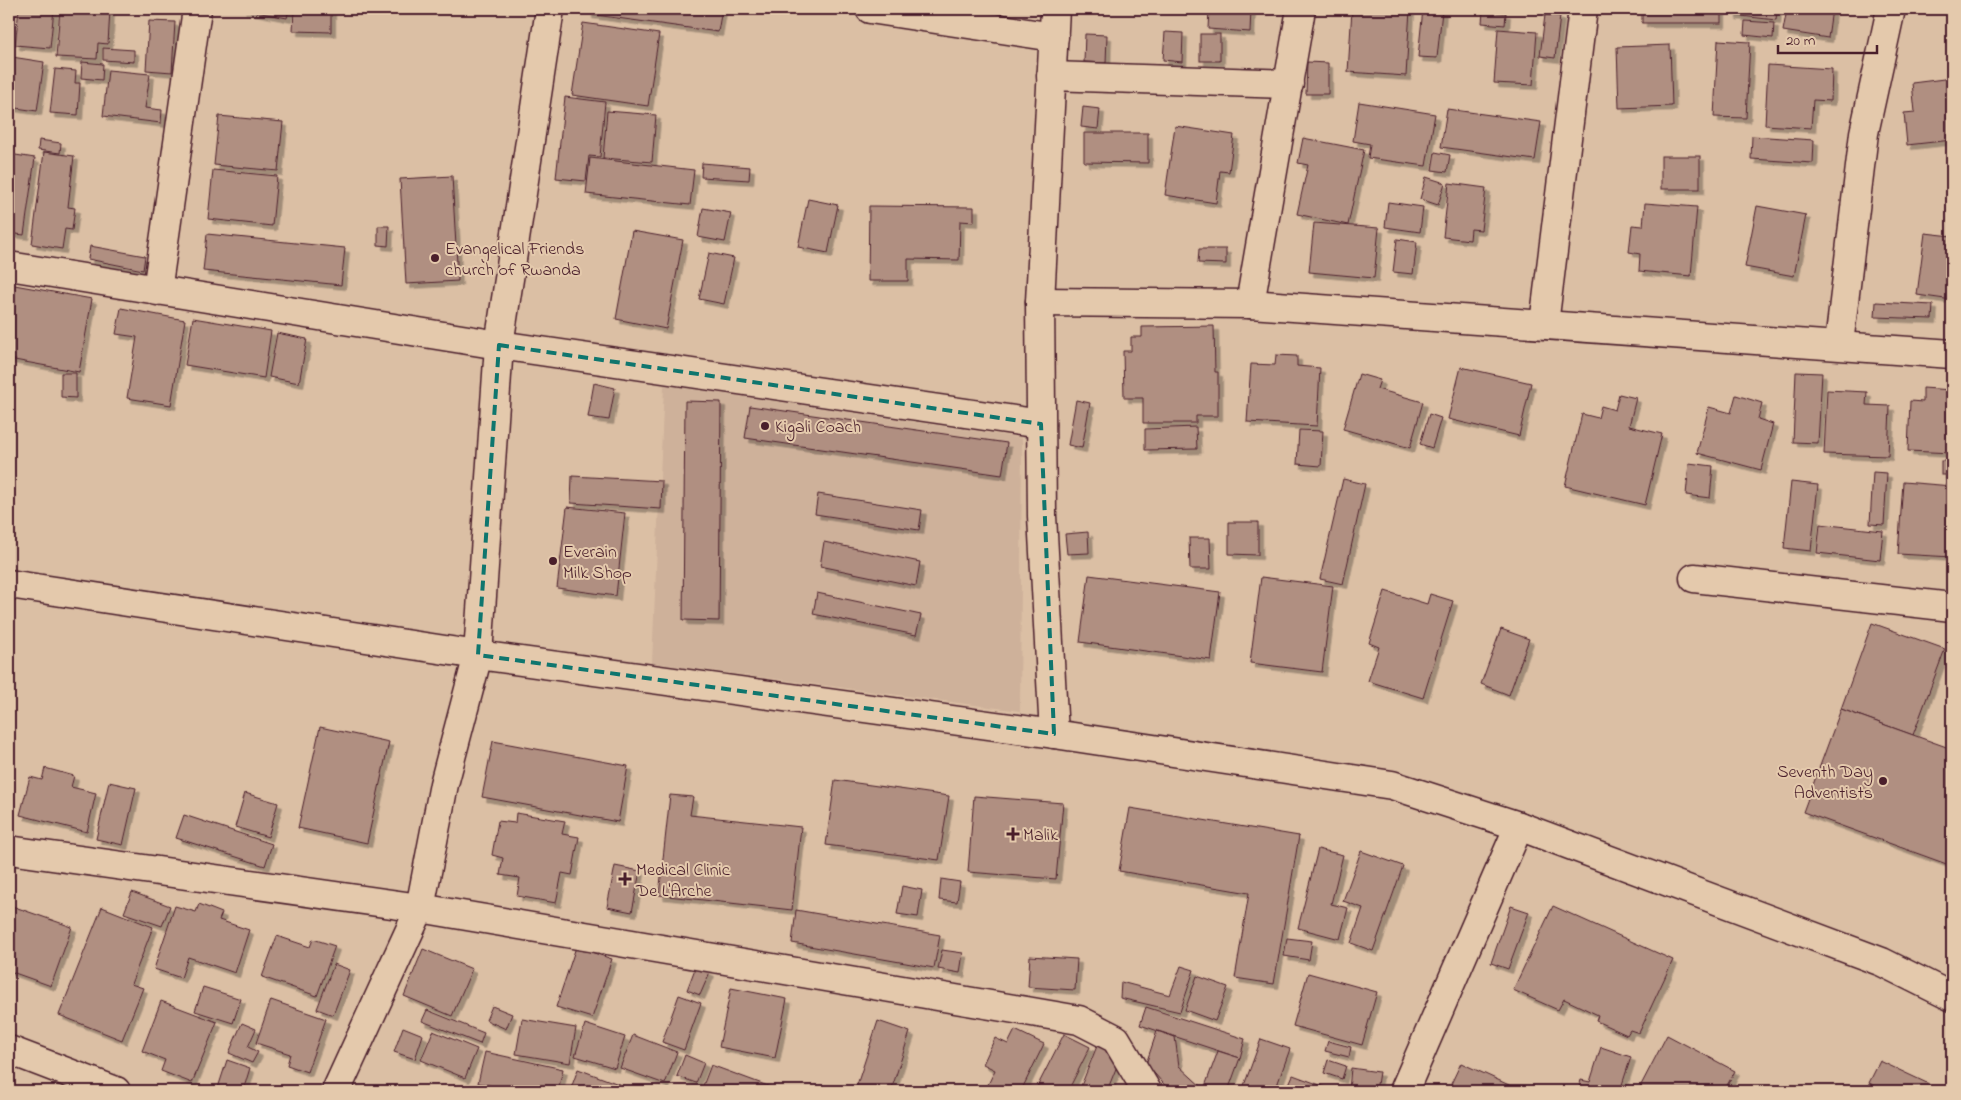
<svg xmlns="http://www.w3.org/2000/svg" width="1961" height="1100" viewBox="0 0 1961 1100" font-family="'Indie Flower',sans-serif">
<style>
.built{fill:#ceb19a}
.building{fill:#b08f81;stroke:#4a1f2b;filter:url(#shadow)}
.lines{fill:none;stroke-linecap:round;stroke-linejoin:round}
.street-casing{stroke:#4a1f2b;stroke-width:31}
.secondary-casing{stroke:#4a1f2b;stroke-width:31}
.street{stroke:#e4c9ac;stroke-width:28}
.secondary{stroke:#e4c9ac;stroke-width:28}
.marked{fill:none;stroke:#0f766e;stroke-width:4;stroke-dasharray:10 6;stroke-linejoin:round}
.poi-dot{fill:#4a1f2b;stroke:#e4c9ac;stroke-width:2}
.labels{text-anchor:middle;stroke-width:4;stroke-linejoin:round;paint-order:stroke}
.poi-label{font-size:18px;fill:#4a1f2b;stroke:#e4c9ac;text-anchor:start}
</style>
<defs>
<filter id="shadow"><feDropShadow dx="4.5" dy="4.5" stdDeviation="0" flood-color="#0004"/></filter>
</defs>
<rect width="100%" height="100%" fill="#dbbfa4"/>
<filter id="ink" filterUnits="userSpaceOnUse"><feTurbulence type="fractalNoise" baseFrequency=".02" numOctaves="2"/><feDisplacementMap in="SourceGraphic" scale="10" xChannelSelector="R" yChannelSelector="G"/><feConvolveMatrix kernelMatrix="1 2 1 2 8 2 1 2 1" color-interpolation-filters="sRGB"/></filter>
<g filter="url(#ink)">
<polygon class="built" points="664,385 1022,438 1020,711 652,663"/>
<g class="building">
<polygon points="19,9 54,9 50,48 15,45"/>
<polygon points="60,9 110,10 108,44 98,43 97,59 56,57"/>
<polygon points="241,9 289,9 287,18"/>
<polygon points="294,9 331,9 331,32 293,31"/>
<polygon points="588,9 722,9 718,32 588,14"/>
<polygon points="1209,9 1251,9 1250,32 1208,29"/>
<polygon points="1352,9 1410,9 1406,76 1348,72"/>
<polygon points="1423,9 1442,11 1437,58 1418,57"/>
<rect x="1642" y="9" width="79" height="14"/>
<polygon points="1732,9 1777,9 1776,20 1732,15"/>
<polygon points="1787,9 1832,9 1828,38 1783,31"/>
<polygon points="1483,11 1506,13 1505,25 1482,23"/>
<polygon points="1545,15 1560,16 1555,58 1540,56"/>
<polygon points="149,21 175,22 172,72 146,70"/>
<polygon points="1745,21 1774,23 1773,38 1744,35"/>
<polygon points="583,23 659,34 648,106 572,95"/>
<polygon points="1498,29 1537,32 1533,85 1494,83"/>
<polygon points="1165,32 1183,33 1182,62 1163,60"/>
<polygon points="1085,34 1107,35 1106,63 1084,62"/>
<rect x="1200" y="34" width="20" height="27"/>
<polygon points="1718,40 1750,42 1746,118 1714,117"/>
<polygon points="1670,45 1672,106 1619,108 1617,47"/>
<polygon points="103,48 134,50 134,62 103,60"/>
<polygon points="12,57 44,62 37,111 9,107"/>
<polygon points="82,62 103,64 102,80 81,78"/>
<polygon points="1307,62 1328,63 1328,94 1306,94"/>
<polygon points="1768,65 1832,69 1831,101 1813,100 1811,128 1765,125"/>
<polygon points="55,69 76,71 75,83 80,83 78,115 50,113"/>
<polygon points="108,70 150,74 145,108 162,110 161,123 103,116"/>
<polygon points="1952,78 1952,140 1907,145 1904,113 1915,112 1912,83"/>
<polygon points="565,97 605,102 600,157 589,156 586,181 556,178"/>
<polygon points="1359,102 1435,114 1426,166 1368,158 1370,144 1353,141"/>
<polygon points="1083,107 1100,109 1098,129 1081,127"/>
<polygon points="1447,109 1541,122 1535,160 1441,147"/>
<polygon points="607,111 656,115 652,162 603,158"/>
<polygon points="219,116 283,122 278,171 214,165"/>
<polygon points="1175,126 1234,135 1229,172 1220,171 1216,203 1165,195"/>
<polygon points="1084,133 1148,133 1148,163 1084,162"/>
<polygon points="1752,136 1814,140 1813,163 1751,159"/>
<polygon points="1303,138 1364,150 1348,225 1297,214 1308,165 1298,163"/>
<polygon points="39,140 61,143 60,153 38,150"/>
<polygon points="44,152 74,156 68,207 75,208 72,230 65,229 62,249 32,244"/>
<polygon points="1435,152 1450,155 1447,172 1432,170"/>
<polygon points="9,154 35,158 24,235 9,233"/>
<rect x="1661" y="156" width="39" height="33"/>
<polygon points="590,158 694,170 690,205 586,194"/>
<polygon points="702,163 750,167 749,180 701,177"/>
<polygon points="213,170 277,176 272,226 208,219"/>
<polygon points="452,176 458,281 406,284 400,179"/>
<polygon points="1426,177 1445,183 1438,205 1420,199"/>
<polygon points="1449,183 1486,188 1481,230 1471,229 1470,240 1443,237"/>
<polygon points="808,199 838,205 828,253 798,247"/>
<polygon points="1388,202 1423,207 1420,232 1385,227"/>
<polygon points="1645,203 1697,207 1691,276 1639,271 1640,254 1629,252 1632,225 1643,226"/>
<polygon points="869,206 974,207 974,222 960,221 959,260 908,259 908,281 868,281"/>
<polygon points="1757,206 1806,215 1794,276 1745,267"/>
<polygon points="703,208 731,213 725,242 698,237"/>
<polygon points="1314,223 1379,228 1374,278 1309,272"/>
<polygon points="378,226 389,226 388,246 378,245"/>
<polygon points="632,231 683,240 666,329 616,319"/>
<polygon points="1925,233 1952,236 1952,300 1917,295"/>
<polygon points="207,234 345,248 341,285 203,271"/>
<polygon points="1397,239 1417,242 1413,274 1393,272"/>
<polygon points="90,246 145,256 143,270 88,259"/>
<polygon points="1199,249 1226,249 1226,264 1198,263"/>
<polygon points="709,253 734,258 724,304 699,299"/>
<polygon points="9,284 92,299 79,372 9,359"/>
<polygon points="1876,302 1933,305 1932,319 1875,317"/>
<polygon points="121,308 185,320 171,405 127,398 137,337 116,334"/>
<polygon points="193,318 271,331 264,378 185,365"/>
<polygon points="1214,326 1215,372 1218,372 1218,416 1196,416 1196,423 1143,423 1143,398 1124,398 1123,351 1131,351 1131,337 1142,337 1142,327"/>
<polygon points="277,333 307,339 299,383 269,377"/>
<polygon points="1276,355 1297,356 1297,366 1320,368 1317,426 1247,422 1251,364 1275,365"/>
<polygon points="1461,367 1531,383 1519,436 1448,419"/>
<polygon points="1796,372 1822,373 1818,443 1793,442"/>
<polygon points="61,373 76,373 76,398 61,397"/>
<polygon points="1359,374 1380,380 1377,389 1423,402 1410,448 1343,429"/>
<polygon points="594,383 615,388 609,420 588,417"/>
<polygon points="1923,388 1952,390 1952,453 1908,451 1910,401 1923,402"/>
<polygon points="1827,390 1867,392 1866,405 1890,406 1888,456 1824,454"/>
<polygon points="1619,394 1636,398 1629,426 1662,434 1645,505 1565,486 1582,414 1598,418 1601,406 1615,410"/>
<polygon points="1736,395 1762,403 1758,419 1773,424 1761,470 1697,453 1709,407 1731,413"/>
<polygon points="1076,400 1090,403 1082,448 1068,445"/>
<polygon points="685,401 721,402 719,621 683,620"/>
<polygon points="750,406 1007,443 1002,475 745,438"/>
<polygon points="1429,414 1441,418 1432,448 1420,444"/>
<polygon points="1196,427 1197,449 1145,450 1145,429"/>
<polygon points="1299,430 1323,431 1321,466 1297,464"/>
<rect x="1941" y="461" width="11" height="14"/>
<polygon points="1689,463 1713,466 1710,498 1686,495"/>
<polygon points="1873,472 1887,473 1884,525 1870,524"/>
<polygon points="572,476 662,481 661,509 571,503"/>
<polygon points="1343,479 1365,484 1343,584 1320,579"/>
<polygon points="1791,482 1818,485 1811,551 1784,548"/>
<polygon points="1903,482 1952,486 1952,557 1898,554"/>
<polygon points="818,494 922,510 919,530 815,514"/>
<polygon points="567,507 625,513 616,596 557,588"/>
<polygon points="1229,522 1258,522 1258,555 1229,554"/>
<polygon points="1820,524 1883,531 1880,560 1817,553"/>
<polygon points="1088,532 1089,553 1067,554 1065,534"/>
<polygon points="1189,538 1210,538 1211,569 1190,569"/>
<polygon points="824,542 920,562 916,586 820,566"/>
<polygon points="1089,575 1220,592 1211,660 1080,642"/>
<polygon points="1261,577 1333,586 1322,672 1250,663"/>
<polygon points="1385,591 1427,604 1430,594 1453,601 1423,698 1368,681 1379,647 1369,643"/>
<polygon points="817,593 921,615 916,635 813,614"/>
<polygon points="1872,623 1945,649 1913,735 1841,709"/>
<polygon points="1501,629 1529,639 1509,695 1481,684"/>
<polygon points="1841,709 1952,749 1952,866 1803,812"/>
<polygon points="320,727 389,742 367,843 298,828"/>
<polygon points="493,741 628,766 618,822 482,797"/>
<polygon points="45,768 74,776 71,787 96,793 87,832 20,815 30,777 42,780"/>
<polygon points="835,780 949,796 939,860 826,845"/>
<polygon points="109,782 136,788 123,845 96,839"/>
<polygon points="245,793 278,803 268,837 235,827"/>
<polygon points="670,795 693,797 690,815 801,827 792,910 659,895"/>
<polygon points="974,796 1063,803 1056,879 968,872"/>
<polygon points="1130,808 1299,836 1274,984 1235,978 1249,893 1119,871"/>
<polygon points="516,813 565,821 562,834 579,837 572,875 562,873 556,903 517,896 520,878 500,875 503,858 492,855 498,821 515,823"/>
<polygon points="184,815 272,844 265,866 176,838"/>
<polygon points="1318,849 1343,855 1331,904 1348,908 1340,939 1298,928"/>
<polygon points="1361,851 1403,866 1373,951 1351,943 1363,908 1343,901"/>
<polygon points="615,866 640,871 632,912 607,907"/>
<polygon points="941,879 960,882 957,902 939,900"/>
<polygon points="902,886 922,890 918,917 897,914"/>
<polygon points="132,892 170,906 162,926 124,913"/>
<polygon points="199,904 222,913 219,920 249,930 235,973 188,957 181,978 154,969 175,906 196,912"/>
<polygon points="9,905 72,927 51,986 9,971"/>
<polygon points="1511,906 1529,912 1508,969 1491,963"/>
<polygon points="1553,906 1673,960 1639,1033 1630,1030 1627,1035 1596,1021 1598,1015 1564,999 1558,1010 1513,990"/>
<polygon points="102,907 153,927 131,984 143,988 122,1040 59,1015"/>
<polygon points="796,910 940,935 934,968 792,943"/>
<polygon points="277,936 310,947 313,939 335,946 317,996 262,977"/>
<polygon points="1287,938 1312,941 1309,960 1284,956"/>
<polygon points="576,947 612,959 592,1018 556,1007"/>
<polygon points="423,949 472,969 452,1016 404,996"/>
<polygon points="942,950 963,953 960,973 938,969"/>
<polygon points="1030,956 1077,959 1075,990 1028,987"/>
<polygon points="334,964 350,970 333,1015 317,1009"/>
<polygon points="696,966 710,972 700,995 687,990"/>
<polygon points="1181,966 1194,970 1180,1012 1120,998 1121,982 1170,995"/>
<polygon points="1308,973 1377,992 1362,1045 1293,1026"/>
<polygon points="1197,976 1228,987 1215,1021 1185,1010"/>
<polygon points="203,987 241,999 233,1023 195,1011"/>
<polygon points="731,988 787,999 775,1058 719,1047"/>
<polygon points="679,995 701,1003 684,1050 662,1042"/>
<polygon points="271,1000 326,1019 307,1072 287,1065 290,1054 256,1043"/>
<polygon points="161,1001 217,1022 192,1083 161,1071 165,1060 142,1051"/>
<polygon points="492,1006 512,1014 506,1029 486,1020"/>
<polygon points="1146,1007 1245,1039 1240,1058 1140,1025"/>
<polygon points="427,1010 484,1033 480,1044 422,1021"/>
<polygon points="522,1019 576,1028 570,1063 516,1054"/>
<polygon points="878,1021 910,1032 891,1091 855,1091"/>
<polygon points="242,1023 256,1029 248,1047 258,1052 252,1063 229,1053"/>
<polygon points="585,1024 625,1037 615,1068 575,1056"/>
<polygon points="403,1027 423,1035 415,1059 394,1052"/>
<polygon points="1015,1030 1044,1044 1021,1091 985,1091 995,1070 983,1064 995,1038 1008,1044"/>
<polygon points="433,1031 477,1049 465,1078 421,1060"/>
<polygon points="1157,1031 1175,1037 1179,1066 1204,1089 1211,1091 1170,1091 1146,1064"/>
<polygon points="1064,1034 1090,1047 1068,1091 1035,1091"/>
<polygon points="633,1035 677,1052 665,1084 620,1068"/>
<polygon points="1667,1035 1735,1071 1724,1091 1649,1091 1640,1087"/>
<polygon points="1261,1039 1290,1049 1275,1091 1242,1091"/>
<polygon points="1328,1041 1351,1047 1349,1057 1325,1051"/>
<polygon points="1097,1046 1121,1056 1107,1091 1079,1091"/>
<polygon points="1601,1047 1631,1057 1620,1091 1578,1091 1581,1080 1590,1082"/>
<polygon points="1218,1051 1240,1058 1228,1091 1204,1089"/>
<polygon points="485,1052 563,1069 558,1091 519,1091 478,1083"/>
<polygon points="685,1055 704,1063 696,1083 677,1076"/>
<polygon points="227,1060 250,1068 243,1091 217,1091"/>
<polygon points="1328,1060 1346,1066 1342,1079 1324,1073"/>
<polygon points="1880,1061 1929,1084 1926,1091 1885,1091 1869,1083"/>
<polygon points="1461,1063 1522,1091 1466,1091 1451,1084"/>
<polygon points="711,1065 776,1089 776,1091 701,1091"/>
<polygon points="1351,1068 1379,1072 1376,1091 1349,1090"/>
<polygon points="578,1069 624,1086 622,1091 570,1091"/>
<polygon points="1293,1075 1336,1091 1286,1091"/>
</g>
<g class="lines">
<defs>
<g id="street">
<polyline points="870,9 1054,37"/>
<polyline points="1051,76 1289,84"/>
<polyline points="9,266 499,345 1041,424"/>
<polyline points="157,291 197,9"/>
<polyline points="1040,302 1250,304 1952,354"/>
<polyline points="1250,304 1301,9"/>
<polyline points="1544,324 1583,9"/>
<polyline points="1839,344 1864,133 1891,9"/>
<polyline points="1694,578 1952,607"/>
<polyline points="1054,734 1042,516 1040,302 1055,9"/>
<polyline points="9,850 420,908 1079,1020 1116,1039 1147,1091"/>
<polyline points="9,1050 116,1091"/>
<polyline points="336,1091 420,908 444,784 478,655 499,345 550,9"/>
<polyline points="1404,1091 1519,826"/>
</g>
<polyline id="secondary" points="9,584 478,655 1054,734 1392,785 1519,826 1882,962 1952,997"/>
</defs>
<use href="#street" class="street-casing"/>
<use href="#secondary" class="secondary-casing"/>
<use href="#street" class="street"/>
<use href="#secondary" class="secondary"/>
</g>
</g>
<path class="marked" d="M499,345l542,79 13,310 -576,-79z"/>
<g class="poi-dot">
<circle cx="435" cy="258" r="5"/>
<circle cx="765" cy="426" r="5"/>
<circle cx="553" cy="561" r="5"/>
<circle cx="1883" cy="781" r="5"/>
<path d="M1010.5 826.5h5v5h5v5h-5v5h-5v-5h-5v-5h5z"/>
<path d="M622.5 871.5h5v5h5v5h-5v5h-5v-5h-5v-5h5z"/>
</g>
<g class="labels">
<g class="poi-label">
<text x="445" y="254">Evangelical Friends<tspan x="445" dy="21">church of Rwanda</tspan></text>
<text x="775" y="432">Kigali Coach</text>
<text x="563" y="557">Everain<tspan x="563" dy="21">Milk Shop</tspan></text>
<text x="1873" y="777" text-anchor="end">Seventh Day<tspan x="1873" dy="21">Adventists</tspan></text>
<text x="1023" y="840">Malik</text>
<text x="636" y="875">Medical Clinic<tspan x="636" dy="21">De L'Arche</tspan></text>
</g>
</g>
<rect width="1961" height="1100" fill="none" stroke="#e4c9ac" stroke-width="30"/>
<rect x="15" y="15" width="1931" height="1070" fill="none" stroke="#4a1f2b" stroke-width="2" filter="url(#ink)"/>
<path d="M1778 45v8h99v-8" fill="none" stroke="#4a1f2b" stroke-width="2.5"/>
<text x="1786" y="45" font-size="15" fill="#4a1f2b" stroke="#e4c9ac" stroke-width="4" paint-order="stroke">20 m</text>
</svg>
